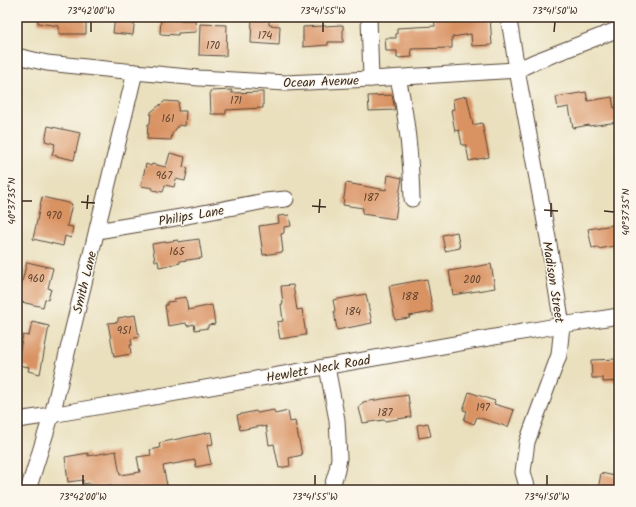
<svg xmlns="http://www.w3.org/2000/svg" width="636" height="507" viewBox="0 0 636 507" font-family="Kalam,sans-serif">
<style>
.building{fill:#d99262}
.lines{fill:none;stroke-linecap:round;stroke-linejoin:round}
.minor-casing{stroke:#554536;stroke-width:17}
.minor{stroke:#fff;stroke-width:15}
.ticks{fill:none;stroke:#3b2a1e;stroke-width:1.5}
.labels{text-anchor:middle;stroke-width:3;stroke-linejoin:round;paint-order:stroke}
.number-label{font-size:11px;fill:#62442f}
.street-label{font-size:13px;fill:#3b2a1e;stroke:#fbf7ec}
.neatline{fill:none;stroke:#3b2a1e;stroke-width:1.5}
.ticks-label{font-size:10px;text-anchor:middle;fill:#3b2a1e}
</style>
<rect width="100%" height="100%" fill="#fbf7ec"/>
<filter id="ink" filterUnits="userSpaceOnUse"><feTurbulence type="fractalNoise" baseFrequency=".025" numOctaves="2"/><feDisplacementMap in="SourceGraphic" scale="8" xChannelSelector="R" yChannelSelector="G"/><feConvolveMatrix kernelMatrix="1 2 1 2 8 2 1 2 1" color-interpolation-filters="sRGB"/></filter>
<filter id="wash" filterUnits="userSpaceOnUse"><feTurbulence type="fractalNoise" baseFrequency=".012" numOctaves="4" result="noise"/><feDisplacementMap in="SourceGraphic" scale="16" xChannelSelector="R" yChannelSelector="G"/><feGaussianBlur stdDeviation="0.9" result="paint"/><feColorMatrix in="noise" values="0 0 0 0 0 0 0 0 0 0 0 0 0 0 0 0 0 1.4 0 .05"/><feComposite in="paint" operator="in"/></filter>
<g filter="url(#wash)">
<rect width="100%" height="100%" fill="#eae0be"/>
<g id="blocks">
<g class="building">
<polygon points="38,17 82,17 82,19 86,19 86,34 59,34 59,26 38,23"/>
<polygon points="115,17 135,17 133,35 113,33"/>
<polygon points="161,17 182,17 181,20 195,20 196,32 178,33 178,35 160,34"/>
<polygon points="252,17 269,17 269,25 280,26 279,45 251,43"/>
<polygon points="434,17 490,17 492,45 472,46 471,34 452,37 452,48 411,49 412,57 397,58 397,51 386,51 385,38 396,38 396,34 397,34 397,28 435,26"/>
<polygon points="200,24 227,25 226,56 199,55"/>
<polygon points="343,25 343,42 328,42 328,45 303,47 303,27"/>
<polygon points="232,90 232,93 263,92 263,108 226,110 226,114 211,114 210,91"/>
<polygon points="586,92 588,101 612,97 614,108 616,107 618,122 589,126 589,125 573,128 569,107 558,109 556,97"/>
<polygon points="392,95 395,110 369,111 368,96"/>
<polygon points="467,96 473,125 482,123 489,157 469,161 466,145 462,145 459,130 455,131 451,110 454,109 453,99"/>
<polygon points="165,101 179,102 178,111 186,111 185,126 179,125 172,134 171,140 147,139 148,124 150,124 151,112"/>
<polygon points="48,126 80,133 74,160 52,155 55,144 45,141"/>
<polygon points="170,153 185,157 183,167 188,168 185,181 176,179 174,187 165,185 163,192 152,190 153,188 141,186 146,164 151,166 152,164 166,167"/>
<polygon points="388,175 402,178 395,219 362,214 363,208 343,205 346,183 386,190"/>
<polygon points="42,197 72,204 67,226 73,227 71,238 65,236 63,246 33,239"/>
<polygon points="289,215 291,226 284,227 284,233 281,234 283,252 263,255 259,226 279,223 278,216"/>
<polygon points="619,224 619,245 599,249 598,247 592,248 588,229"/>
<polygon points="457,232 460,248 445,251 442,235"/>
<polygon points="199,239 202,258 180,261 180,263 159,267 158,261 155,261 152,244 178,240 178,242"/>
<polygon points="27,262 53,268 48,288 51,289 48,300 45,299 43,307 17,301"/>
<polygon points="491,264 495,288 453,295 449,271"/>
<polygon points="427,279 432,307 432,312 409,316 410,318 395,320 389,286"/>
<polygon points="293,285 297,310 302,309 306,335 280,339 277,322 283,321 281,304 283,304 281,286"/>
<polygon points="366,294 372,323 337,330 334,311 335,310 333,300"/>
<polygon points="186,297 188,310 212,305 215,324 208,325 208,328 195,330 194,324 187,326 186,323 168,326 165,305 167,305 167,302 175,301 174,299"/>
<polygon points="135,315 139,337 131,339 132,345 130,345 131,354 114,357 108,323 118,322 118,318"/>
<polygon points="32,322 49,326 40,374 28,371 29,367 17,365 23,335 29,336"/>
<polygon points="619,359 619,381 603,382 603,378 592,378 591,360"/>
<polygon points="469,392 495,401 494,404 514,410 508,427 477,417 474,424 464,420 467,411 463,410"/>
<polygon points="408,395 411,417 385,421 384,420 363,423 359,408 363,402"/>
<polygon points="274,410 275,414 288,411 290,422 295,421 302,455 289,458 290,466 279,468 274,444 269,445 266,426 262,427 262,426 240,430 237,415 256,411 257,413"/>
<polygon points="428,423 431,436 419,438 417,425"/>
<polygon points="211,432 213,444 207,445 211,464 196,467 195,460 163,466 168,490 143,490 143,487 125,490 112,490 111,485 95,487 89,483 83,484 83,480 68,482 65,457 88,453 88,456 116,451 120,475 140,472 137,457 151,455 150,450 160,448 159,443"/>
<polygon points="601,473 619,477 619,490 598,490"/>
</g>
</g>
</g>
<g filter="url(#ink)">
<use href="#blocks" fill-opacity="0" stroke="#554536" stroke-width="1"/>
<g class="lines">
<defs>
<g id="minor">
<polyline points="369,17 371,79"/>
<polyline points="508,17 511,32 517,70 548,238 562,325 559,355 527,442 523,472 528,490"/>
<polyline points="17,56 47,63 135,72 199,78 286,83 371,79 517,70 534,62 619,29"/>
<path d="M398,78c9,39 13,81 14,121"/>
<polyline points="97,231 187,216 265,201 286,199"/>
<polyline points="327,367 337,420 339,458 337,470 331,490"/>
<polyline points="17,420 51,415 562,325 619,316"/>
<polyline points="28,490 54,407 135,72"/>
</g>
</defs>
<use href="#minor" class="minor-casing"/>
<use href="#minor" class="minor"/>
</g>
</g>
<path class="ticks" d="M91,32v-10M323,32v-10M554,32l1,-10M22,201h10M81,202l14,1M312,206l14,1M87,209l1,-14M544,210l14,1M604,211l10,1M319,213l1,-14M551,217v-14M83,485v-10M315,485v-10M547,485v-10"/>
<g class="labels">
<g class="number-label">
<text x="265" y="39">174</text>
<text x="213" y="49">170</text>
<text x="236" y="104">171</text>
<text x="168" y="122">161</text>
<text x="164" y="179">967</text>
<text x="371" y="201">187</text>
<text x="54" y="219">970</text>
<text x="177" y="255">165</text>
<text x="36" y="282">960</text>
<text x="472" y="283">200</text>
<text x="410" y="300">188</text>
<text x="353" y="315">184</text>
<text x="124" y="334">951</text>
<text x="483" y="411">197</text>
<text x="385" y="416">187</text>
</g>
<g class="street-label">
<text transform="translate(321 81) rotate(-2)" y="5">Ocean Avenue</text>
<text transform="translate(191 215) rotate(-10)" y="5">Philips Lane</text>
<text transform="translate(84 282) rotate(-76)" y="5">Smith Lane</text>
<text transform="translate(554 282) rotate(81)" y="5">Madison Street</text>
<text transform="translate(318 368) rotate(-10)" y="5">Hewlett Neck Road</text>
</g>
</g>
<rect width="636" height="507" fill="none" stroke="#fbf7ec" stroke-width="44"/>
<rect x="22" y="22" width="592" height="463" class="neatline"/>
<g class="ticks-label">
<text x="91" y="14">73°42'00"W</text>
<text x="323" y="14">73°41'55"W</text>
<text x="555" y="14">73°41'50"W</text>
<text transform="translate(11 201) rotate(-90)" y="4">40°37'35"N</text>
<text transform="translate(625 212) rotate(-90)" y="4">40°37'35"N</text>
<text x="83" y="500">73°42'00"W</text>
<text x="315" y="500">73°41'55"W</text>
<text x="547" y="500">73°41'50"W</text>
</g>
</svg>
